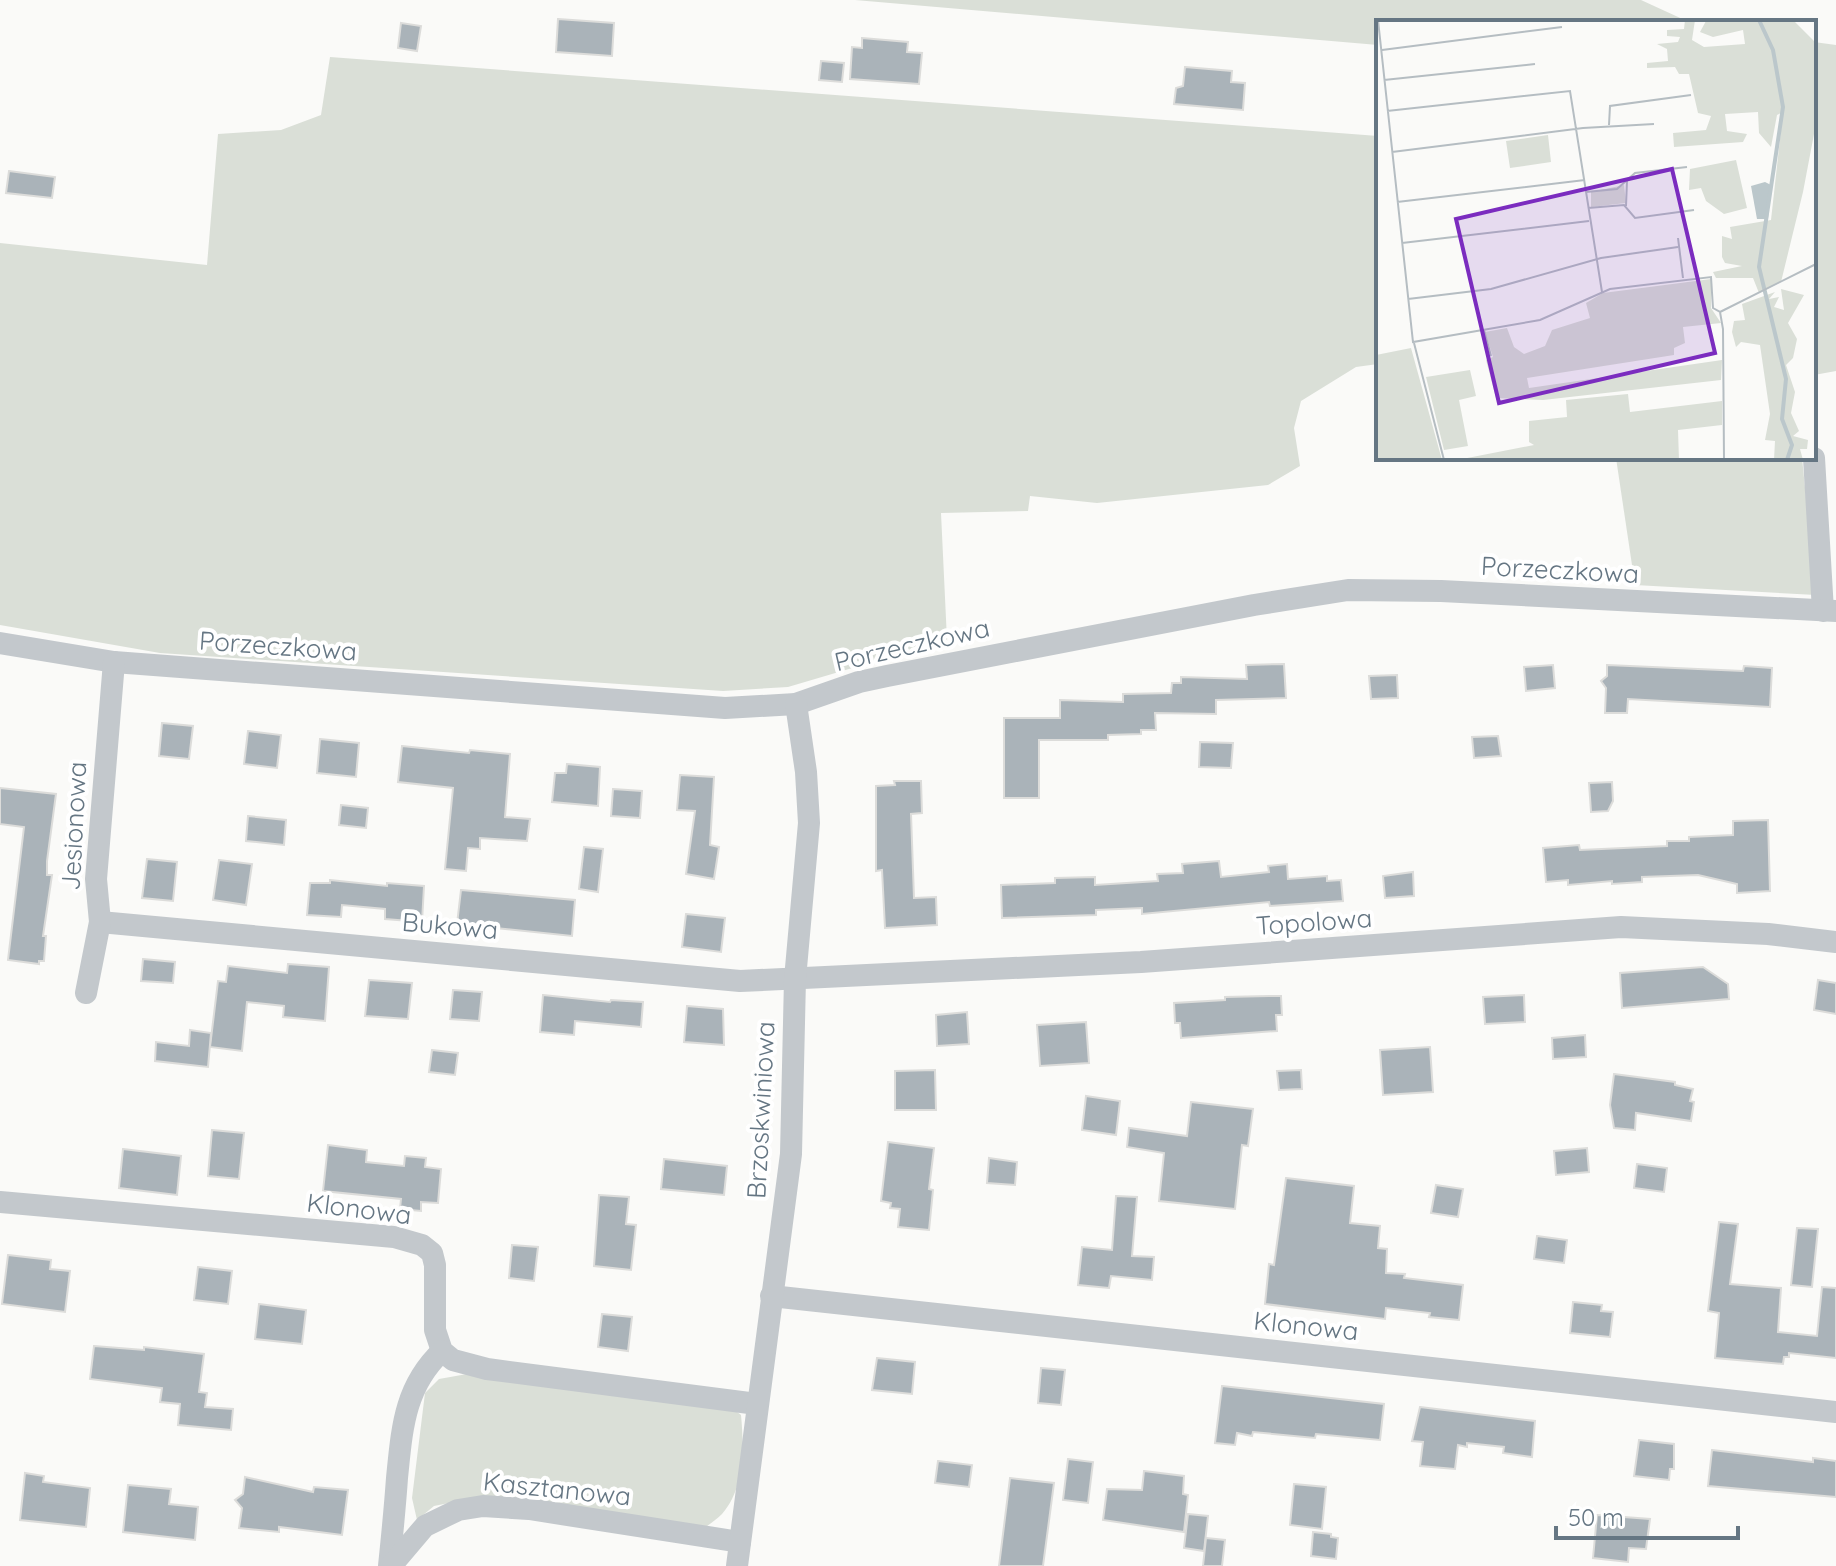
<svg xmlns="http://www.w3.org/2000/svg" width="1836" height="1566" viewBox="0 0 1836 1566" font-family="Quicksand,sans-serif">
<style>
.green{fill:#dadfd7}
.building{fill:#aab3b9;stroke:#dcdcda;stroke-width:2}
.lines{fill:none;stroke-linecap:round;stroke-linejoin:round}
.minor{stroke:#c3c8cc;stroke-width:22}
.labels{text-anchor:middle;stroke-width:8;stroke-linejoin:round;paint-order:stroke}
.street-label{font-size:26px;fill:#657683;stroke:#fff}
.inset-river{fill:none;stroke:#bbc7cb;stroke-width:4}
.inset-road{fill:none;stroke:#b5bdc2;stroke-width:2}
.view{fill:#7b2cbf;fill-opacity:0.15;stroke:#7b2cbf;stroke-width:4}
.inset-edge{fill:none;stroke:#657683;stroke-width:4}
</style>
<rect width="100%" height="100%" fill="#fafaf8"/>
<g class="green">
<polygon points="855,0 1641,0 1689,22 1378,22 1378,45"/>
<polygon points="1814,42 1836,45 1836,371 1814,375"/>
<polygon points="330,57 1378,136 1378,364 1356,367 1301,401 1294,428 1300,466 1268,485 1097,503 1030,496 1028,511 941,513 947,640 788,687 723,691 160,653 0,625 0,243 207,265 218,134 281,130 321,115"/>
<polygon points="1616,458 1802,458 1816,595 1635,585"/>
<path d="M467,1374l264,33 10,8c3,32 4,73 -19,99 -6,6 -14,11 -20,16l-238,-30 -30,6 -17,14 -5,-22 13,-105 14,-14z"/>
</g>
<g class="building">
<polygon points="558,19 614,23 612,56 556,52"/>
<polygon points="401,23 421,26 417,51 398,48"/>
<polygon points="862,38 908,42 907,52 922,53 919,84 850,79 852,47 862,48"/>
<polygon points="821,61 844,63 842,82 819,80"/>
<polygon points="1185,67 1232,71 1231,82 1245,83 1243,110 1174,104 1176,88 1183,86"/>
<polygon points="9,171 55,177 52,198 6,193"/>
<polygon points="1284,664 1286,698 1216,700 1216,714 1155,713 1156,730 1141,730 1141,734 1108,735 1108,740 1039,740 1039,798 1004,798 1004,718 1060,718 1060,700 1123,702 1123,694 1171,693 1172,683 1181,683 1181,677 1247,679 1246,665"/>
<polygon points="1553,665 1555,688 1526,691 1524,667"/>
<polygon points="1607,665 1743,671 1744,666 1772,668 1770,707 1628,699 1627,713 1605,713 1606,688 1601,681 1607,676"/>
<polygon points="1397,675 1398,698 1371,699 1369,676"/>
<polygon points="162,723 193,726 189,759 159,756"/>
<polygon points="248,731 281,735 277,768 244,764"/>
<polygon points="1498,736 1501,756 1474,758 1472,737"/>
<polygon points="320,739 359,743 356,777 317,773"/>
<polygon points="1200,742 1233,743 1231,768 1199,767"/>
<polygon points="402,746 469,753 470,750 510,754 505,817 530,819 527,841 480,838 480,849 468,848 466,871 445,869 453,788 398,782"/>
<polygon points="567,764 600,767 598,806 552,802 555,773 566,773"/>
<polygon points="680,775 714,777 710,845 719,847 714,879 686,874 695,811 677,810"/>
<polygon points="894,781 921,781 922,813 911,814 914,898 936,897 937,925 885,928 882,870 876,871 876,786 895,785"/>
<polygon points="1612,782 1613,801 1608,811 1591,812 1589,783"/>
<polygon points="0,788 56,794 47,861 47,875 52,875 43,936 46,936 44,961 39,961 39,964 8,960 24,827 0,824"/>
<polygon points="613,789 642,791 640,818 611,816"/>
<polygon points="341,805 368,808 366,828 339,825"/>
<polygon points="248,816 286,820 284,845 246,841"/>
<polygon points="1768,820 1770,891 1737,893 1737,884 1698,875 1642,877 1642,882 1612,884 1612,881 1568,885 1568,880 1546,882 1543,848 1579,845 1580,850 1667,846 1667,841 1689,841 1689,837 1733,835 1733,821"/>
<polygon points="584,847 603,849 598,892 579,889"/>
<polygon points="147,859 177,862 173,901 142,898"/>
<polygon points="219,860 252,864 246,905 213,900"/>
<polygon points="1219,861 1221,877 1269,872 1268,866 1287,864 1288,879 1327,876 1327,881 1341,880 1343,901 1270,906 1269,902 1142,914 1142,908 1096,910 1096,915 1002,918 1001,885 1055,883 1055,878 1095,877 1095,885 1158,881 1157,874 1183,873 1182,864"/>
<polygon points="1413,872 1414,896 1385,898 1383,876"/>
<polygon points="330,880 387,886 387,883 424,886 422,922 385,919 385,909 342,905 341,917 307,915 310,883 330,883"/>
<polygon points="461,890 575,900 572,936 457,924"/>
<polygon points="686,914 725,918 721,952 682,947"/>
<polygon points="143,959 175,962 173,983 141,981"/>
<polygon points="288,964 329,967 325,1021 283,1017 284,1006 247,1002 242,1051 210,1047 218,981 226,982 228,966 287,973"/>
<polygon points="1703,967 1728,984 1729,999 1622,1008 1620,973"/>
<polygon points="369,980 412,983 408,1019 365,1016"/>
<polygon points="1818,980 1836,983 1836,1014 1814,1010"/>
<polygon points="453,990 482,992 479,1021 450,1019"/>
<polygon points="543,995 610,1002 611,1000 643,1002 641,1027 575,1021 574,1035 540,1032"/>
<polygon points="1524,995 1525,1022 1485,1024 1483,997"/>
<polygon points="1269,996 1281,996 1282,1015 1276,1015 1277,1031 1181,1038 1180,1023 1175,1023 1174,1003 1225,1000 1225,997"/>
<polygon points="687,1006 723,1009 724,1045 684,1042"/>
<polygon points="967,1012 969,1044 937,1046 936,1015"/>
<polygon points="1086,1022 1089,1063 1040,1066 1037,1025"/>
<polygon points="190,1030 211,1033 208,1067 155,1061 156,1042 189,1046"/>
<polygon points="1585,1035 1586,1057 1553,1059 1552,1038"/>
<polygon points="1430,1047 1433,1092 1383,1095 1380,1050"/>
<polygon points="432,1050 458,1053 455,1075 429,1072"/>
<polygon points="935,1070 936,1110 895,1110 895,1071"/>
<polygon points="1301,1070 1302,1089 1279,1090 1277,1071"/>
<polygon points="1614,1074 1675,1082 1675,1085 1693,1089 1690,1101 1694,1102 1691,1121 1636,1113 1635,1130 1614,1128 1610,1105"/>
<polygon points="1086,1096 1120,1101 1116,1135 1082,1130"/>
<polygon points="1191,1102 1253,1109 1248,1146 1242,1145 1235,1209 1159,1201 1164,1153 1127,1147 1129,1128 1187,1136"/>
<polygon points="212,1130 244,1133 239,1179 208,1176"/>
<polygon points="888,1142 934,1148 929,1189 933,1190 929,1230 898,1227 900,1209 890,1208 891,1203 881,1201"/>
<polygon points="328,1145 367,1150 366,1162 404,1166 405,1156 426,1158 425,1167 441,1169 438,1203 421,1202 421,1211 400,1209 401,1199 323,1191"/>
<polygon points="1587,1148 1589,1172 1556,1175 1554,1151"/>
<polygon points="123,1149 181,1156 177,1195 119,1188"/>
<polygon points="989,1158 1017,1162 1015,1185 987,1183"/>
<polygon points="664,1159 727,1166 724,1195 661,1189"/>
<polygon points="1637,1164 1667,1168 1664,1192 1634,1188"/>
<polygon points="1286,1178 1354,1186 1350,1223 1380,1226 1378,1248 1387,1249 1386,1273 1405,1274 1404,1278 1463,1285 1459,1320 1429,1317 1430,1313 1386,1308 1385,1319 1265,1304 1269,1264 1274,1265"/>
<polygon points="1436,1185 1463,1189 1458,1217 1431,1213"/>
<polygon points="599,1195 629,1197 626,1224 636,1225 631,1270 594,1266"/>
<polygon points="1116,1196 1137,1197 1132,1256 1154,1257 1152,1280 1111,1276 1109,1288 1078,1285 1082,1247 1112,1250"/>
<polygon points="1719,1222 1738,1224 1730,1284 1781,1288 1778,1332 1817,1336 1822,1287 1836,1288 1836,1358 1789,1353 1789,1357 1784,1357 1783,1364 1715,1358 1719,1313 1708,1311"/>
<polygon points="1797,1228 1818,1229 1812,1287 1791,1285"/>
<polygon points="1537,1236 1567,1240 1564,1263 1534,1259"/>
<polygon points="512,1245 538,1247 534,1281 509,1278"/>
<polygon points="8,1255 51,1260 50,1269 70,1271 65,1312 2,1304"/>
<polygon points="198,1267 232,1271 228,1304 194,1300"/>
<polygon points="1573,1302 1602,1305 1601,1311 1613,1312 1610,1337 1570,1333"/>
<polygon points="259,1304 306,1310 302,1344 255,1339"/>
<polygon points="602,1314 632,1317 628,1351 598,1347"/>
<polygon points="94,1346 144,1350 144,1347 204,1354 199,1392 207,1393 205,1407 233,1409 231,1430 178,1425 180,1404 160,1402 162,1388 90,1379"/>
<polygon points="877,1358 915,1362 912,1394 872,1390"/>
<polygon points="1041,1368 1065,1370 1061,1405 1038,1403"/>
<polygon points="1222,1386 1384,1404 1380,1440 1316,1434 1315,1438 1253,1432 1252,1436 1237,1433 1235,1445 1215,1443"/>
<polygon points="1420,1407 1535,1421 1532,1457 1503,1453 1504,1447 1467,1443 1467,1447 1458,1445 1455,1469 1420,1466 1423,1442 1412,1441"/>
<polygon points="1639,1440 1674,1444 1674,1469 1670,1469 1669,1480 1634,1476"/>
<polygon points="1712,1450 1813,1462 1813,1458 1836,1461 1836,1497 1708,1486"/>
<polygon points="1068,1459 1093,1462 1088,1503 1063,1500"/>
<polygon points="938,1461 972,1465 969,1487 935,1483"/>
<polygon points="1144,1471 1184,1476 1183,1494 1188,1495 1184,1532 1103,1520 1107,1489 1142,1490"/>
<polygon points="25,1473 44,1476 43,1482 90,1488 86,1527 20,1520"/>
<polygon points="245,1477 313,1492 314,1487 348,1490 342,1535 279,1527 279,1532 239,1528 242,1508 235,1500 243,1494"/>
<polygon points="1010,1478 1054,1483 1043,1566 999,1566"/>
<polygon points="1294,1484 1326,1487 1322,1529 1290,1525"/>
<polygon points="128,1485 171,1489 169,1504 198,1507 195,1540 123,1532"/>
<polygon points="1188,1514 1208,1516 1204,1551 1184,1548"/>
<polygon points="1597,1515 1650,1519 1646,1549 1629,1548 1628,1562 1593,1558"/>
<polygon points="1313,1532 1331,1534 1331,1537 1338,1538 1336,1559 1311,1556"/>
<polygon points="1206,1538 1225,1540 1222,1566 1203,1566"/>
</g>
<g class="lines">
<g class="minor">
<polyline points="1814,458 1823,611"/>
<polyline points="0,643 114,662 725,708 796,704 859,682 887,676 1254,605 1348,590 1441,591 1836,611"/>
<polyline points="100,922 740,981 1141,962 1621,927 1768,934 1836,942"/>
<polyline points="86,993 100,922 96,879 114,662"/>
<polyline points="0,1202 394,1237 422,1245 432,1253 435,1265 435,1330 442,1351 453,1360 487,1369 757,1404"/>
<polyline points="771,1296 1836,1412"/>
<path d="M389,1566c3,-29 6,-59 8,-88 5,-49 7,-91 45,-127"/>
<polyline points="391,1566 425,1526 458,1510 483,1506 529,1509 740,1542"/>
<polyline points="737,1566 791,1154 795,979 809,823 806,772 796,704"/>
</g>
</g>
<g class="labels">
<g class="street-label">
<text transform="translate(1560 570) rotate(3)" y="9">Porzeczkowa</text>
<text transform="translate(912 645) rotate(-13)" y="9">Porzeczkowa</text>
<text transform="translate(278 646) rotate(4)" y="9">Porzeczkowa</text>
<text transform="translate(74 826) rotate(-87)" y="9">Jesionowa</text>
<text transform="translate(1314 922) rotate(-4)" y="9">Topolowa</text>
<text transform="translate(450 926) rotate(5)" y="9">Bukowa</text>
<text transform="translate(761 1110) rotate(-87)" y="9">Brzoskwiniowa</text>
<text transform="translate(359 1209) rotate(7)" y="9">Klonowa</text>
<text transform="translate(1306 1326) rotate(6)" y="9">Klonowa</text>
<text transform="translate(557 1489) rotate(6)" y="9">Kasztanowa</text>
</g>
</g>
<g transform="translate(1376 20)">
<rect width="440" height="440" fill="#fafaf8"/>
<path d="M309,0h10l-3,20 12,7 41,-3 -2,-14 -30,7 -13,-5 6,-11 87,-1 23,23 -2,91 -11,58 -22,90 -22,11 -6,-15h-37l-3,-6 29,-6 -17,-3 -3,-6v-21l10,3 -2,-12 41,-7 12,-108 -6,3 -6,32 -12,-14 -1,-21 -33,2 2,17 20,3 -4,8 -69,5 -1,-14 33,-3 5,-14 -13,-3 -9,-39h-10l-4,-7 -28,1v-5l21,-2 -1,-12 -10,-5 21,-2 2,-5 -13,-1v-6l17,-1zM172,115l3,27 -41,6 -4,-27zM360,140l11,48 -23,6 -18,-13 -5,-13 -12,2 1,-21zM248,165l2,18 -35,4v-15zM335,259v29l10,15 -38,4 2,16 -11,5v7l-147,23 2,10 193,-28 -1,20 -178,20 -47,-2 -10,-38 7,-3 -8,-25 22,-4 7,19 10,7 21,-8 7,-16 38,-12 -4,-15 17,-10zM405,269l23,6 -16,28 9,16 -4,19 -7,7 9,27 -4,21 8,18 -6,5 15,4 -1,9h-7l3,11h-29l1,-19 -10,-1 5,-26 -10,-69 -19,-3 -5,5 -4,-15 2,-11 11,-1 -3,-16 33,-12 -6,7 10,-2 -5,10 10,3zM35,328l31,112h-66v-105zM94,350l6,26 -17,4 9,46 -24,4 -18,-73zM252,374l2,18 92,-11v24l-44,5 1,30h-222l77,-15 -5,-3v-21l38,-4 -1,-17z" fill="#dadfd7"/>
<path d="M389,162l6,3 -3,34h-11l-6,-33z" fill="#bbc7cb"/>
<path class="inset-river" d="M383,0l14,30 10,57 -24,160 27,112 -4,40 10,26 -5,15"/>
<path class="inset-road" d="M2,0l35,322 127,-22 70,-31 101,-12 2,31 7,4 3,17 1,131M6,30l180,-23M8,60l151,-16M11,91l183,-20 32,201M233,105l1,-19 81,-11M16,132l191,-24 71,-4M210,172l31,-3 18,-16 52,-6M21,182l188,-22M250,186l1,-25M212,188l36,-3 11,13 59,-8M302,218l5,40M26,223l187,-22M32,279l83,-10 110,-31 77,-11M344,292l96,-48M108,310l7,26M38,323l30,117"/>
<path class="view" d="M296,149l43,184 -216,50 -43,-184z"/>
<rect width="440" height="440" class="inset-edge"/>
</g>
<path d="M1556 1526v12h182v-12" fill="none" stroke="#657683" stroke-width="4"/>
<text x="1568" y="1526" font-size="24" fill="#657683" stroke="#ffffff" stroke-width="6" paint-order="stroke">50 m</text>
</svg>
